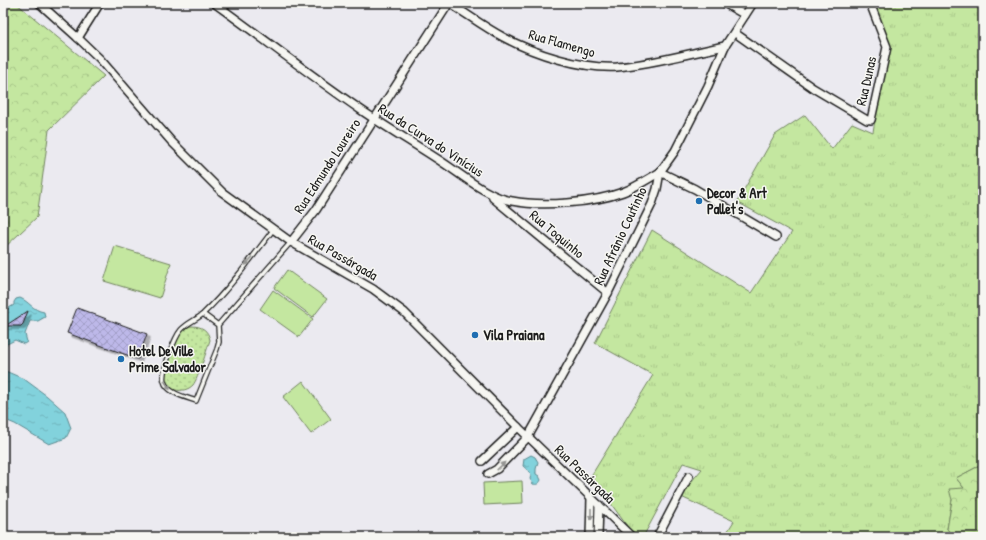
<svg xmlns="http://www.w3.org/2000/svg" width="986" height="540" viewBox="0 0 986 540" font-family="'Patrick Hand',sans-serif">
<style>
.grass{fill:url(#grass-tufts);stroke:#70825e}
.forest{fill:url(#forest-crowns);stroke:#70825e}
.park{fill:url(#park-dots);stroke:#70825e}
.garden{fill:#c4e7a0;stroke:#70825e}
.water{fill:url(#water-ripples);stroke:#59898f;fill-rule:evenodd}
.building{fill:url(#building-cross-hatch);stroke:#1c1c1c;filter:url(#shadow)}
.lines{fill:none;stroke-linecap:round;stroke-linejoin:round}
.lane-casing{stroke:#1c1c1c;stroke-width:6}
.street-casing{stroke:#1c1c1c;stroke-width:10}
.lane{stroke:#f6f6f2;stroke-width:3.5}
.street{stroke:#f6f6f2;stroke-width:7}
.oneway{fill:#949492}
.poi-dot{fill:#1f6fb2;stroke:#f6f6f2;stroke-width:1.5}
.labels{text-anchor:middle;stroke-width:3;stroke-linejoin:round;paint-order:stroke}
.street-label{font-size:14px;fill:#1c1c1c;stroke:#f6f6f2}
.poi-label{font-size:14px;font-weight:bold;fill:#1c1c1c;stroke:#f6f6f2;text-anchor:start}
</style>
<defs>
<pattern id="grass-tufts" width="24" height="20" patternUnits="userSpaceOnUse"><rect width="24" height="20" fill="#c4e7a0"/><path d="M3 7l-1-3M5 7V3M7 7l1-3M15 17l-1-3M17 17v-4M19 17l1-3" fill="none" stroke="#a8c689"/></pattern>
<pattern id="forest-crowns" width="20" height="18" patternUnits="userSpaceOnUse"><rect width="20" height="18" fill="#c4e7a0"/><path d="M2 6a3 3 0 1 1 6 0M12 15a3 3 0 1 1 6 0" fill="none" stroke="#a8c689"/></pattern>
<pattern id="park-dots" width="8" height="8" patternUnits="userSpaceOnUse"><rect width="8" height="8" fill="#c4e7a0"/><path d="M2 2h.1M6 6h.1" fill="none" stroke="#a8c689" stroke-width="1.8" stroke-linecap="round"/></pattern>
<pattern id="water-ripples" width="26" height="14" patternUnits="userSpaceOnUse"><rect width="26" height="14" fill="#82d2dc"/><path d="M2 4q2-2 4 0t4 0M15 11q2-2 4 0t4 0" fill="none" stroke="#70b4bc"/></pattern>
<pattern id="building-cross-hatch" width="8" height="8" patternUnits="userSpaceOnUse"><rect width="8" height="8" fill="#bdb8e9"/><path d="M0 0l8 8M0 8l8-8" fill="none" stroke="#a29ec7"/></pattern>
<filter id="shadow"><feDropShadow dx="3.5" dy="3.5" stdDeviation="0" flood-color="#0004"/></filter>
</defs>
<rect width="100%" height="100%" fill="#ebeaf0"/>
<filter id="ink" filterUnits="userSpaceOnUse"><feTurbulence type="fractalNoise" baseFrequency=".025" numOctaves="2"/><feDisplacementMap in="SourceGraphic" scale="8" xChannelSelector="R" yChannelSelector="G"/><feConvolveMatrix kernelMatrix="1 2 1 2 8 2 1 2 1" color-interpolation-filters="sRGB"/></filter>
<g filter="url(#ink)">
<polygon class="grass" points="870,3 983,3 983,468 977,467 956,478 964,488 952,500 947,529 955,537 724,537 734,521 679,496 702,469 683,463 643,537 635,537 591,476 653,375 595,343 652,230 751,293 792,232 737,202 775,135 805,115 832,149 852,123 873,132 887,47"/>
<g class="forest">
<polygon points="3,3 16,3 104,76 49,130 37,217 3,249"/>
<polygon points="977,467 983,468 983,537 954,537 947,529 952,500 949,489 964,488 956,478"/>
</g>
<path class="park" d="M191,326c11,0 17,4 19,14 -3,9 -12,39 -17,45 -5,5 -11,6 -18,5 -7,-2 -9,-7 -11,-14l16,-44 5,-4z"/>
<g class="garden">
<polygon points="115,246 171,263 160,298 104,281"/>
<polygon points="287,270 327,299 313,317 274,288"/>
<polygon points="273,290 313,319 299,337 260,309"/>
<polygon points="303,381 331,419 311,434 283,397"/>
<polygon points="522,481 523,503 484,505 483,483"/>
</g>
<g class="water">
<path d="M20,298c10,4 12,12 24,14l1,5 -7,4h-8l-5,13 2,8 -3,2 -9,-4 -10,5 -2,-1v-17l3,-7 -3,-5v-7l4,1 7,-4v-3l2,-3zM26,316l-3,8 -2,2 -9,-1z"/>
<polygon points="3,370 24,379 47,396 65,412 71,428 66,438 49,444 15,424 3,419"/>
<path d="M531,455l4,2 3,5 -2,7v5l3,2 2,4c-2,4 -4,5 -8,4l-3,-5 1,-4 -1,-3 -7,-6 1,-7z"/>
</g>
<g class="building">
<polygon points="77,308 147,334 138,359 67,333"/>
<polygon points="28,311 23,324 21,326 5,326"/>
</g>
<g class="lines">
<defs>
<g id="lane">
<path d="M203,314l15,11 1,17 -2,7 -21,52c-11,-4 -29,-8 -32,-20 -3,-9 11,-44 17,-51 6,-7 15,-10 22,-16 26,-25 48,-55 70,-84"/>
<polyline points="218,325 291,242"/>
</g>
<g id="street">
<polyline points="39,3 78,38 100,59 171,141 222,192 291,242 373,289 404,312 518,427 632,537"/>
<path d="M214,3c49,35 97,73 147,107 25,17 52,33 78,50 22,14 48,37 73,41 31,6 81,2 111,-9 13,-5 25,-13 37,-20"/>
<path d="M449,3c18,11 35,24 54,34 32,17 78,32 114,30 36,-3 73,-14 108,-21"/>
<polyline points="724,3 745,15"/>
<polyline points="870,3 887,47 871,120"/>
<polyline points="735,33 813,88 867,120"/>
<polyline points="78,38 100,3"/>
<polyline points="660,172 695,189 776,237"/>
<polyline points="493,198 608,293"/>
<polyline points="291,242 316,210 449,3"/>
<polyline points="482,461 518,427"/>
<polyline points="488,474 497,469 528,437 608,293 652,204 657,189 660,172 675,151 708,86 725,46 753,3"/>
<polyline points="590,537 591,497"/>
<polyline points="598,537 599,505"/>
<polyline points="657,537 689,476"/>
</g>
</defs>
<use href="#lane" class="lane-casing"/>
<use href="#street" class="street-casing"/>
<use href="#lane" class="lane"/>
<use href="#street" class="street"/>
</g>
<defs><path id="oneway-solid" d="M-6-.8H1V-3.2L6.5 0L1 3.2V.8H-6Z"/></defs>
<g class="oneway">
<use href="#oneway-solid" transform="translate(249 261) rotate(130)"/>
<use href="#oneway-solid" transform="translate(167 385) rotate(57)"/>
<use href="#oneway-solid" transform="translate(501 466) rotate(-44)"/>
<use href="#oneway-solid" transform="translate(591 514) rotate(90)"/>
</g>
</g>
<g class="poi-dot">
<circle cx="699" cy="201" r="4"/>
<circle cx="475" cy="335" r="4"/>
<circle cx="121" cy="359" r="4"/>
</g>
<g class="labels">
<g class="street-label">
<text transform="translate(562 43) rotate(16)" y="5">Rua Flamengo</text>
<text transform="translate(866 81) rotate(-77)" y="5">Rua Dunas</text>
<text transform="translate(431 140) rotate(33)" y="5">Rua da Curva do Vinícius</text>
<text transform="translate(327 166) rotate(-57)" y="5">Rua Edmundo Loureiro</text>
<text transform="translate(557 234) rotate(40)" y="5">Rua Toquinho</text>
<text transform="translate(620 236) rotate(-65)" y="5">Rua Afrânio Coutinho</text>
<text transform="translate(343 257) rotate(30)" y="5">Rua Passárgada</text>
<text transform="translate(585 474) rotate(44)" y="5">Rua Passárgada</text>
</g>
<g class="poi-label">
<text x="707" y="198">Decor &amp; Art<tspan x="707" dy="16">Pallet's</tspan></text>
<text x="483" y="340">Vila Praiana</text>
<text x="129" y="356">Hotel DeVille<tspan x="129" dy="16">Prime Salvador</tspan></text>
</g>
</g>
<rect width="986" height="540" fill="none" stroke="#f6f6f2" stroke-width="16"/>
<rect x="8" y="8" width="970" height="524" fill="none" stroke="#1c1c1c" stroke-width="1.5" filter="url(#ink)"/>
</svg>
